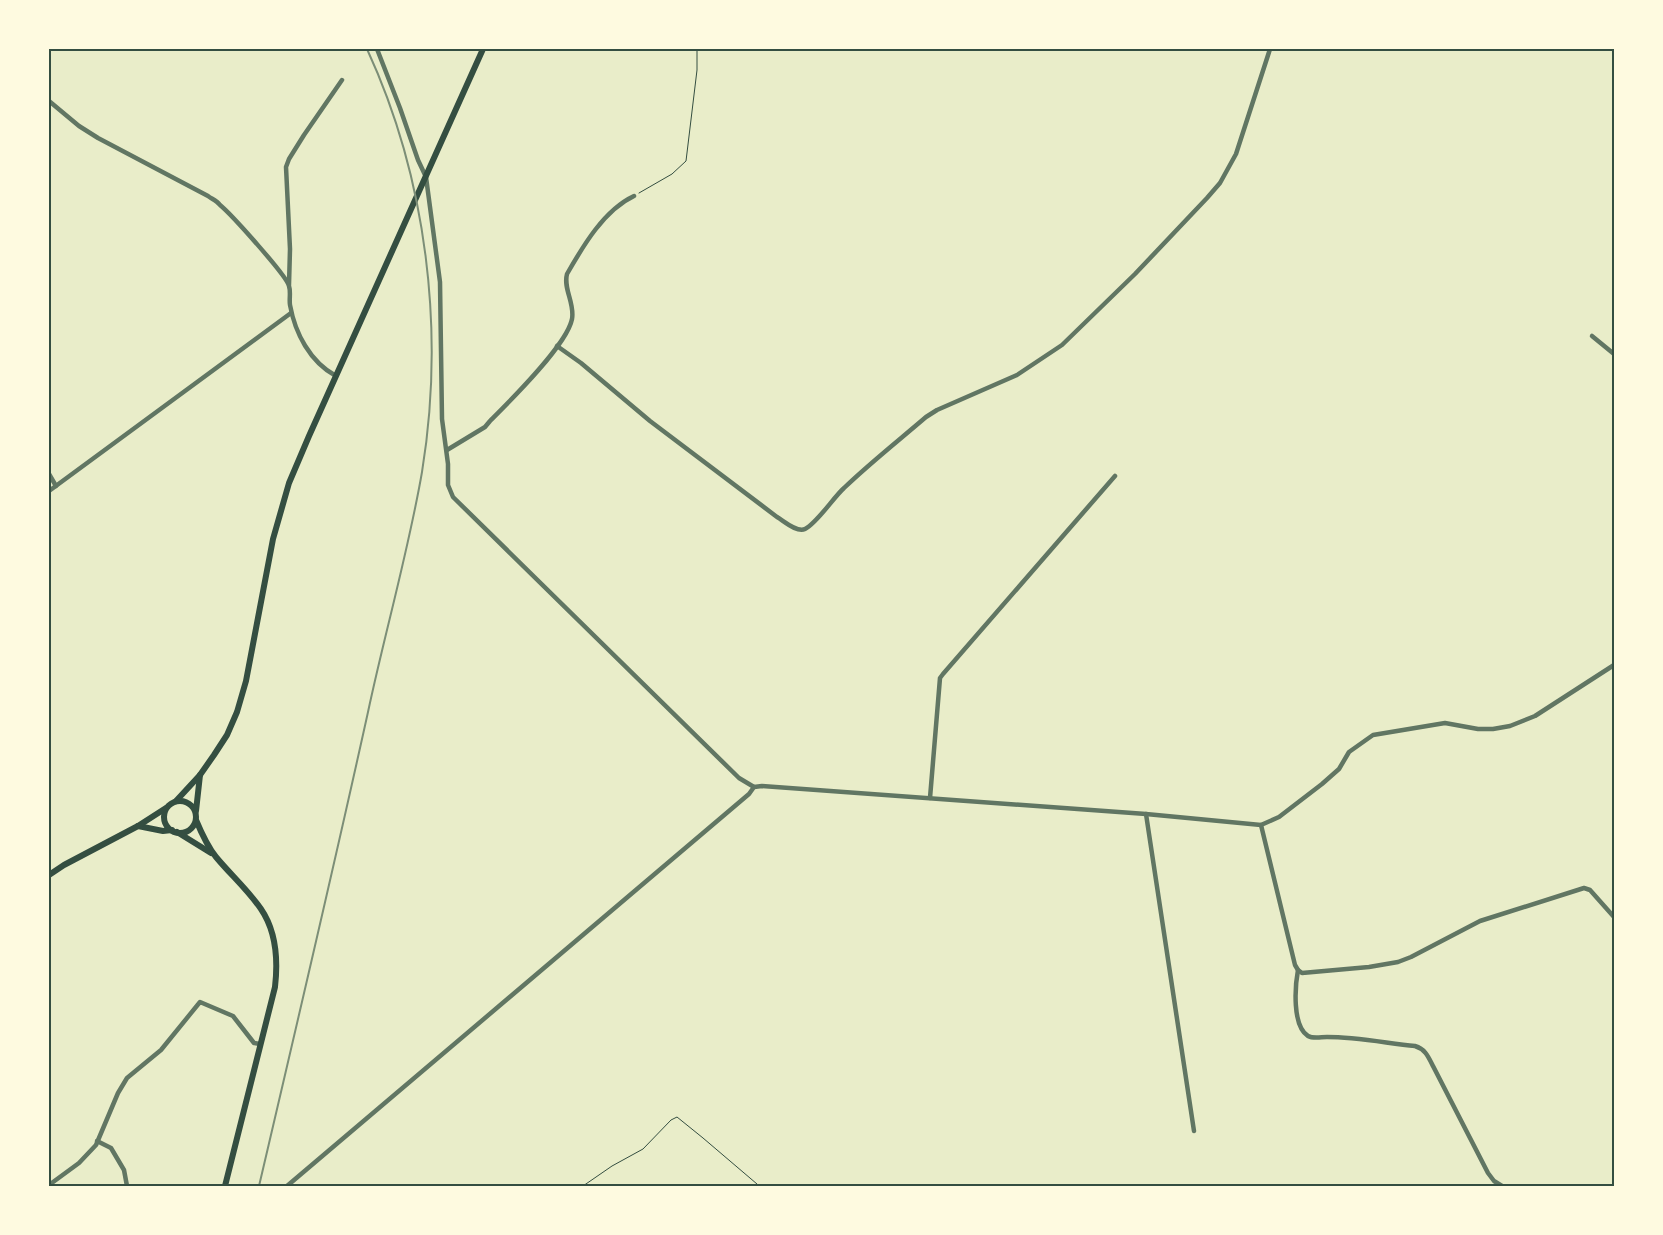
<svg xmlns="http://www.w3.org/2000/svg" width="1663" height="1235" viewBox="0 0 1663 1235" font-family="'Source Sans 3',sans-serif">
<style>
.lines{fill:none;stroke-linecap:round;stroke-linejoin:round}
.path{stroke:#344e41;stroke-width:1}
.minor{stroke:#617663;stroke-width:4.5}
.secondary{stroke:#344e41;stroke-width:6}
.rail{stroke:#7c8e77;stroke-width:2}
.neatline{fill:none;stroke:#344e41;stroke-width:2}
</style>
<rect width="100%" height="100%" fill="#e9edc9"/>
<g class="lines">
<g class="path">
<polyline points="639,193 672,174 686,161 697,70 697,49"/>
<polyline points="583,1186 612,1166 643,1149 671,1120 677,1117 703,1138 757,1184"/>
</g>
<g class="minor">
<polyline points="377,49 400,108 418,160 426,177 440,282 442,419 448,464 448,485 453,497 739,778 754,787"/>
<path d="M49,101l30,25 19,12 110,58c4,3 9,5 12,9 11,9 67,71 69,81 2,6 0,13 1,19 5,28 20,57 46,71"/>
<polyline points="289,285 290,249 286,167 289,159 304,135 342,80"/>
<polyline points="1592,336 1614,354"/>
<path d="M557,346l24,17 69,58 127,96c7,4 20,16 28,12 12,-6 28,-31 39,-41 26,-25 54,-47 82,-71l11,-7 80,-35 45,-30 73,-71 72,-76 13,-15 16,-29 34,-105"/>
<path d="M447,450l38,-23 5,-6c20,-20 77,-76 82,-102 3,-16 -9,-30 -5,-45 16,-28 37,-64 67,-78"/>
<polyline points="49,474 56,486"/>
<polyline points="49,491 291,313"/>
<polyline points="930,798 940,678 943,674 1115,476"/>
<polyline points="1146,814 1194,1131"/>
<polyline points="1261,825 1295,965 1298,970 1302,973 1369,967 1398,962 1411,957 1480,921 1584,888 1590,890 1614,917"/>
<path d="M1298,970c-3,16 -6,56 10,66 5,3 13,1 19,1 29,0 59,6 88,9 10,3 13,10 18,20l55,107 6,8 8,5"/>
<polyline points="97,1141 111,1148 124,1170 127,1186"/>
<polyline points="49,1185 79,1163 96,1145 118,1093 127,1078 161,1050 200,1002 233,1016 254,1043 260,1044"/>
<polyline points="287,1186 749,794 754,787 762,786 1146,814 1261,825 1279,817 1322,784 1339,769 1349,752 1373,735 1445,723 1478,729 1493,729 1510,726 1535,716 1614,665"/>
</g>
<g class="secondary">
<polyline points="176,801 200,775 214,755 227,735 237,712 246,681 273,539 289,483 309,436 483,49"/>
<circle cx="180" cy="817" r="16"/>
<polyline points="196,811 200,775"/>
<path d="M196,820c5,12 11,26 20,37 14,17 32,33 45,52 15,22 17,52 14,78l-50,199"/>
<polyline points="138,826 163,831 172,830"/>
<polyline points="177,832 211,853"/>
<polyline points="49,875 64,865 138,826 166,808"/>
</g>
<path class="rail" d="M259,1186c37,-158 74,-315 109,-474 17,-80 40,-159 54,-240 23,-141 5,-293 -55,-423"/>
</g>
<rect width="1663" height="1235" fill="none" stroke="#fefae0" stroke-width="100"/>
<rect x="50" y="50" width="1563" height="1135" class="neatline"/>
</svg>
